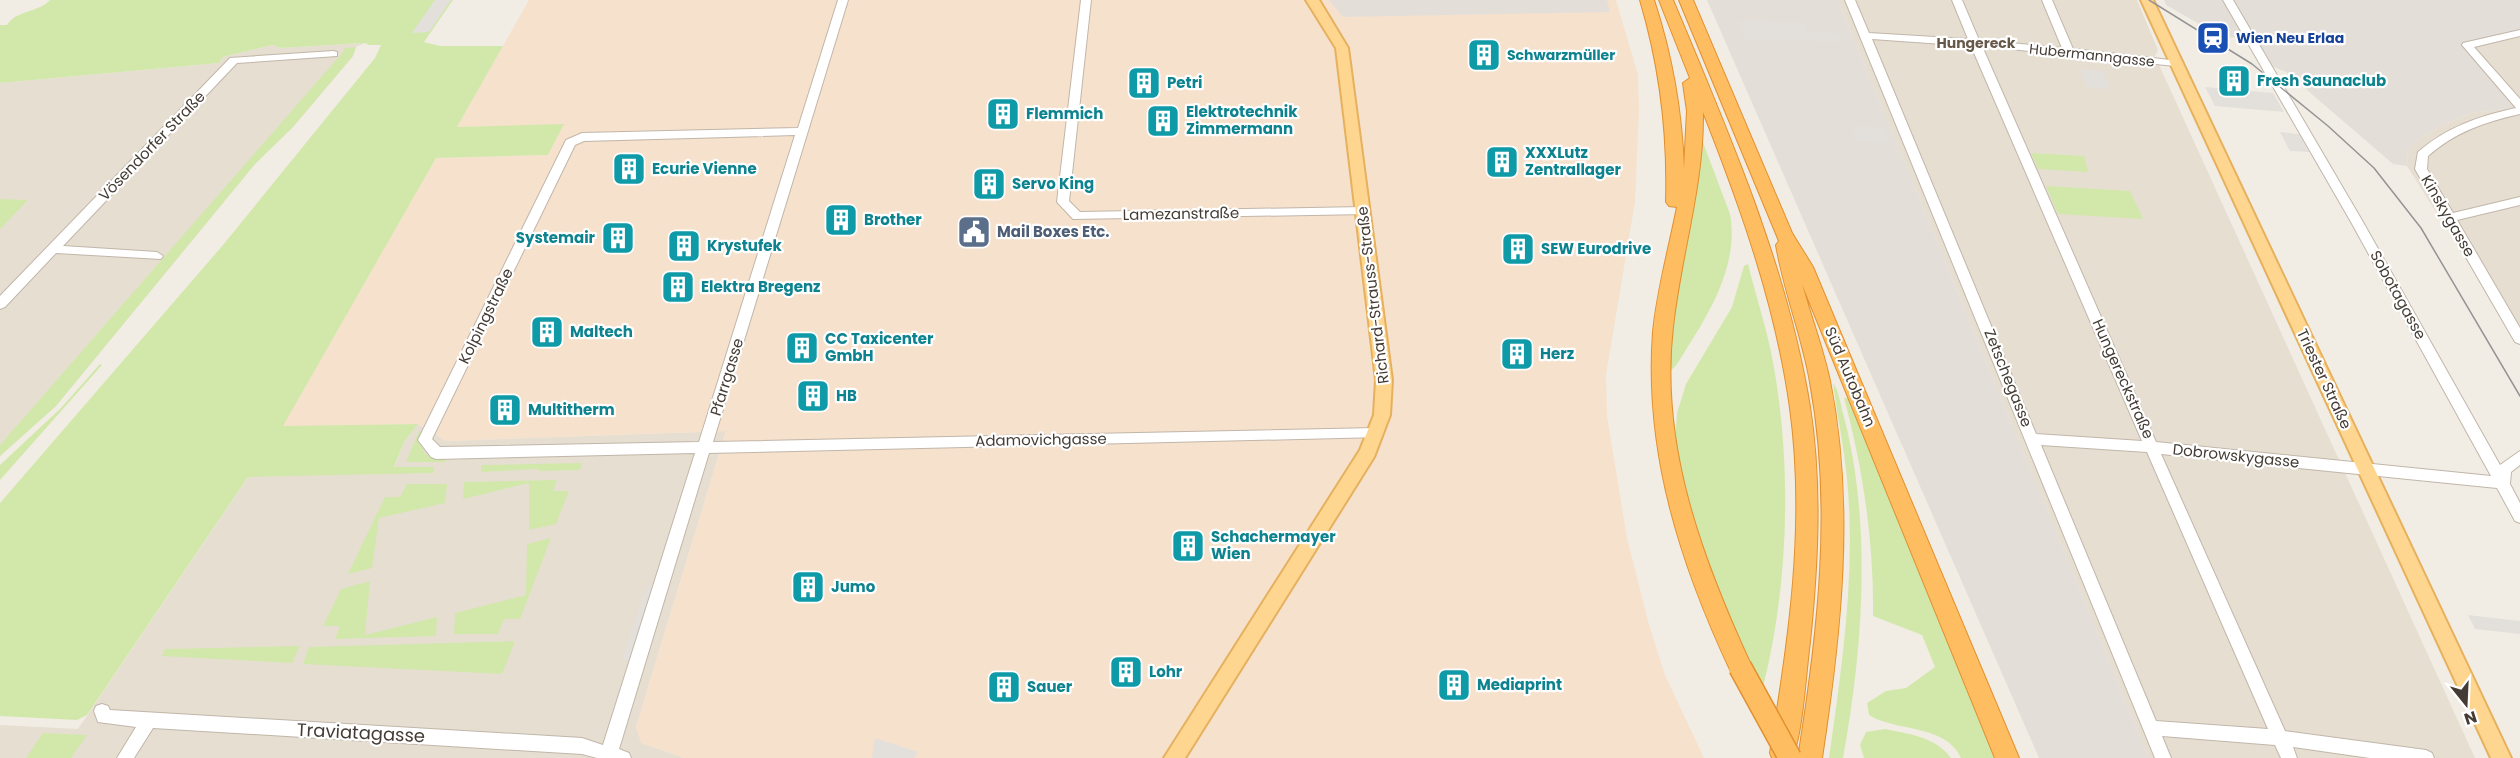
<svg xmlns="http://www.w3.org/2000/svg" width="2520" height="758" viewBox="0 0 2520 758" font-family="Poppins,sans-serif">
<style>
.residential{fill:#e6ded1}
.commercial{fill:#f6e1cd}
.industrial{fill:#e4ded9}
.green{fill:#d2e8ab}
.parking{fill:#e3e0dc}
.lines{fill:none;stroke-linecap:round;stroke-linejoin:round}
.minor-casing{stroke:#c1b6a9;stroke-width:2}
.major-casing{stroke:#e6b15e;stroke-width:4}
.highway-casing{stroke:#e1902f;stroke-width:2}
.minor{fill:#fff;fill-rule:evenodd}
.major{fill:#ffd690;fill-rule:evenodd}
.highway{fill:#ffbd62;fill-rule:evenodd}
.tram{stroke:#949494;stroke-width:1.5}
.highway-bridge-casing{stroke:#e1902f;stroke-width:25;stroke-linecap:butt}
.highway-bridge{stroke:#ffbd62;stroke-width:22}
.labels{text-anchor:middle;stroke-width:4.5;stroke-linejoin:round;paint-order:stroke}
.far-transit-label{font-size:14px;font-weight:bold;fill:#164399;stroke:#fff;text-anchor:start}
.far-neighbourhood-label{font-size:14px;font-weight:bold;fill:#67594a;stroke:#fff}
.far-culture-label{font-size:14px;font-weight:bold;fill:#0d838f;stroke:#fff;text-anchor:start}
.far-street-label{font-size:14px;fill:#443c34;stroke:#fff}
.culture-label{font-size:15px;font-weight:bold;fill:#0d838f;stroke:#fff;text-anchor:start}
.street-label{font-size:15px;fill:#443c34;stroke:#fff}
.service-label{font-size:15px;font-weight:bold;fill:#4e5e75;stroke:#fff;text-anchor:start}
.near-street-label{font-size:18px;fill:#443c34;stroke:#fff}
</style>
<rect width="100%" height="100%" fill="#f2ede4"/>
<g class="residential">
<polygon points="1838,0 2137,0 2158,50 2155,56 2475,758 2149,758"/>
<polygon points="2520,33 2520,345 2407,166 2408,152 2417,140 2441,126 2471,113 2514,108 2470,46"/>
<polygon points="365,43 356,47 353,56 293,127 255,164 56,406 0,456 0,83 219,63 223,57 273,45 281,48"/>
<polygon points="418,424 446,441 726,431 636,727 642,743 684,758 0,758 0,725 78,729 251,473 394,468 404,442"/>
</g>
<polygon class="commercial" points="529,0 1616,0 1638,75 1639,110 1635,202 1606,375 1607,416 1627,538 1649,625 1665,675 1704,758 684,758 641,743 636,727 726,431 446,441 418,424 282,427 436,158 548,155 563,125 457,127"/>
<g class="industrial">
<polygon points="1329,0 1607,0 1610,12 1343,17"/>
<polygon points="1707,0 1838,0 2149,758 2039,758"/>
<polygon points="2164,0 2520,0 2520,33 2470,46 2514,108 2471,113 2441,126 2417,140 2408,152 2407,166 2393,164 2286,72 2261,62 2244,38 2222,37 2166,5"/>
</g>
<g class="green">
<path d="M50,0h403l-29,42 16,4h63l-46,81 107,-3 -16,31 -112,3 -153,268 135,-2 -14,18 -10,25h40l-1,6 -185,4 -161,238 -10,5 -77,-4v-213l223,-258 152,-187 6,-13h-12l-4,-2 -84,5 -8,-3 -50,12 -4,6 -219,20v-58h7c9,-15 31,-12 43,-25z"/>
<polygon points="356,47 353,56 293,127 255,164 56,406 0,456 0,445 343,52 345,48"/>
<path d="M1701,137l29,77c9,48 -18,95 -43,134 -5,8 -11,20 -19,25l11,-95z"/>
<polygon points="2031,153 2084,156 2088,172 2038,169"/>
<polygon points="2046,186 2130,191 2143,219 2058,214"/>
<polygon points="0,199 28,200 0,229"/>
<path d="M1748,264c8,33 19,65 25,98 19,104 16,222 -10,325l-40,-78 -43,-131 -5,-36 2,-29 9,-29 46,-77 12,-41z"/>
<polygon points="100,364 102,365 0,480 0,465 61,408"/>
<path d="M1833,383c6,7 8,24 11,34 28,108 19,232 -1,341h-14c13,-92 27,-186 18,-279 -3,-32 -10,-64 -14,-96z"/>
<path d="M1844,398h7l146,360h-36c-15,-34 -65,-26 -92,-43l-2,-12 19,-12 20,-3 29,-21 -13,-32 -49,-19c1,-74 -10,-147 -29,-218z"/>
<polygon points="419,431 423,432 420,443 425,454 447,459 445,462 406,462"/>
<polygon points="582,463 580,470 539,471 537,469 481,472 481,465"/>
<polygon points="557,480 553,491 569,491 556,524 529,530 529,483 463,499 464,482"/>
<polygon points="407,484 447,484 445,503 379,518 372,568 348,574 385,497 400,497"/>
<polygon points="551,538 520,619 504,619 498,634 454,634 455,613 526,595 527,544"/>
<polygon points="370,581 365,635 437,617 436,636 335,639 340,626 323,626 341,589"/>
<polygon points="515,641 502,674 303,664 309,647"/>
<polygon points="300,646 292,663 162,656 165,649"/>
<path d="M1885,729c24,5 51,8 66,29h-87l-4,-13 6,-13z"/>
<polygon points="43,733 87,735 71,758 26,758"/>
</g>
<g class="parking">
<polygon points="435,0 451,0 429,32 412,33"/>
<polygon points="1738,21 1804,23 1807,33 1839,34 1842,42 1744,39"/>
<polygon points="2079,69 2103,71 2111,89 2087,87"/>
<polygon points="2205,87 2273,93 2284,112 2215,106"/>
<polygon points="1852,126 1884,127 1890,142 1858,141"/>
<polygon points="2280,132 2299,134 2309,152 2290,151"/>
<polygon points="647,586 656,586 634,660 622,660"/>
<polygon points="2468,615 2520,621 2520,634 2475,629"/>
<polygon points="875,738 918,752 914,758 872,758"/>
</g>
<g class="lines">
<defs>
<g id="minor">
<path d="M838,0h10l-135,442 663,-14 5,1 2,4 -2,4 -672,16 -90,296 10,4 2,5h-34l-15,-4 -429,-26 -19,30h-17l19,-31 -38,-5 -4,-11 2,-5 6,-2 6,2 2,4 472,28 21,7 92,-292 -259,6 -5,-2 -13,-17 148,-300 16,-7 216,-5zM795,135l-96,307 -259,5 -8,-8 143,-294 9,-4z"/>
<polygon points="1081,0 1091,0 1069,201 1080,212 1363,207 1367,208 1369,211 1367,214 1073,219 1057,202"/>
<path d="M1845,0h10l14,33 99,6 -16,-39h10l17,40 83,8 -20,-48h10l21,49 106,12v4l-4,1 -193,-20 174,396 335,34 -140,-254 -128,-222h10l130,222 137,243 20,-14v14l-9,7 -1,12 10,19v20l-5,-2 -18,-33 -336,-34 124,277 141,19 6,3 2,5h-64l-77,-11 4,11h-16l-6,-13 -113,-9 9,22h-16zM1872,39l99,7 171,395 -106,-7zM2041,445l106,7 121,277 -112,-8z"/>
<path d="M2520,30v6l-46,11 46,52v15c-35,8 -65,18 -92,42l-1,13 26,44 67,-16v8l-63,15 63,108v16l-5,-2 -100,-173 3,-17c29,-25 61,-36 98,-44l-54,-63 1,-2z"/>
<polygon points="333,51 337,52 337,56 237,63 63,246 157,252 163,256 161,259 56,253 5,307 0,309 0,296 230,58"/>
</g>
<g id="major">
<polygon points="1306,0 1319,0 1348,48 1392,380 1390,415 1374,457 1185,758 1164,758 1360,450 1374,415 1376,380 1336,48"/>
<polygon points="2141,0 2153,0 2511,758 2491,758"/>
</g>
<g id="highway">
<path d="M1640,0h14c18,55 28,111 30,169l3,-58 -4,-28 7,-5 -31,-78h14c55,132 114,265 137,407 12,77 8,157 0,235 -4,28 -7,92 -18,116h-20l-2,-5c19,-113 36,-230 20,-345 -14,-102 -49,-200 -87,-296 1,73 -22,142 -30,215 -14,119 30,234 79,340l-4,7 -8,3 -8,-3c-51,-108 -88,-221 -79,-342 4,-42 16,-84 24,-125l-8,-1 -3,-4c2,-70 -6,-135 -26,-202z"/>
<path d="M1679,0h14l99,233 21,34 206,491h-24l-193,-474c9,33 21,64 28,97 25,125 11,252 -8,377h-24c20,-124 35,-251 12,-376 -8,-46 -26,-90 -34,-137l3,-4z"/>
</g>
</defs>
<use href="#minor" class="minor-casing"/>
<use href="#major" class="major-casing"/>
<use href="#highway" class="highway-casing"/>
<use href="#minor" class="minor"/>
<use href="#major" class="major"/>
<use href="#highway" class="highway"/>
<polyline class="tram" points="2149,0 2252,64 2328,126 2374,168 2421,228 2520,396"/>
<defs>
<polyline id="highway-bridge" points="1740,667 1790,758"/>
</defs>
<use href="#highway-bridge" class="highway-bridge-casing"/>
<use href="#highway-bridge" class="highway-bridge"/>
</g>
<defs>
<symbol id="station-square" viewBox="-11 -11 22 22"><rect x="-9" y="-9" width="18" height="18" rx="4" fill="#1a4fb4" stroke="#fff"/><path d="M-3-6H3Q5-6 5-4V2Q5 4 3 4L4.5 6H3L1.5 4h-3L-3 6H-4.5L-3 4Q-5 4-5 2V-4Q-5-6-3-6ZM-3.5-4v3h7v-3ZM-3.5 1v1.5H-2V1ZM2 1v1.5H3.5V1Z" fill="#fff"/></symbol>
<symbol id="building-square" viewBox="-11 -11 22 22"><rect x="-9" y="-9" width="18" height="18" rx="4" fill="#0f9aa8" stroke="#fff"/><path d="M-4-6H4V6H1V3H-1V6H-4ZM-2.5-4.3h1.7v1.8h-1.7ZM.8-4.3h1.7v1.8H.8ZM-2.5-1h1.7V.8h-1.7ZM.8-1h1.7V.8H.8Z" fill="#fff"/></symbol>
<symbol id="civic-square" viewBox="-11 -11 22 22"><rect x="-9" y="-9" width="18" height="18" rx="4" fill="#5c6f8a" stroke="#fff"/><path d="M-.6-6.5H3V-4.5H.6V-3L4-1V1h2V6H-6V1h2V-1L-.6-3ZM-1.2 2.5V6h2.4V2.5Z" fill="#fff"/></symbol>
</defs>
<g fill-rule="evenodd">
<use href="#station-square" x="2194" y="19" width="38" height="38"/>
<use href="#building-square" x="1465" y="36" width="38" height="38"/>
<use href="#building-square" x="2215" y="62" width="38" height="38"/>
<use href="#building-square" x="1125" y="64" width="38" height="38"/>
<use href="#building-square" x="984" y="95" width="38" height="38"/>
<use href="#building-square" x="1144" y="102" width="38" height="38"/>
<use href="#building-square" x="1483" y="143" width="38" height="38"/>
<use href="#building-square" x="610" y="150" width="38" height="38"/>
<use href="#building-square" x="970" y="165" width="38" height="38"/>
<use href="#building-square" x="822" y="201" width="38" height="38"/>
<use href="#civic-square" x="955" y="213" width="38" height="38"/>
<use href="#building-square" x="599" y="219" width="38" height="38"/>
<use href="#building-square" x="665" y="227" width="38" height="38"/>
<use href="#building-square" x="1499" y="230" width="38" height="38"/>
<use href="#building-square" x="659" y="268" width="38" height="38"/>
<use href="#building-square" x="528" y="313" width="38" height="38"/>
<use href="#building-square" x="783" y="329" width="38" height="38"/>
<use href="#building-square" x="1498" y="335" width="38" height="38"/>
<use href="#building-square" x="794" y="377" width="38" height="38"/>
<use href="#building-square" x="486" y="391" width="38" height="38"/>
<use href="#building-square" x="1169" y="527" width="38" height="38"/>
<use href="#building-square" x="789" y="568" width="38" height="38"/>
<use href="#building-square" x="1107" y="653" width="38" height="38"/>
<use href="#building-square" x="1435" y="666" width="38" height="38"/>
<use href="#building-square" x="985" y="668" width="38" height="38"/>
</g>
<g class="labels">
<g class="far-transit-label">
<text x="2236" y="43">Wien Neu Erlaa</text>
</g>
<g class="far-neighbourhood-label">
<text x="1976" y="48">Hungereck</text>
</g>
<g class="far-culture-label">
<text x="1507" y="60">Schwarzmüller</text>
</g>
<g class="far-street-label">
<text transform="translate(2092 55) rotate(6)" y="5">Hubermanngasse</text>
</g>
<g class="culture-label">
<text x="2257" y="86">Fresh Saunaclub</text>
<text x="1167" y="88">Petri</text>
<text x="1186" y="117">Elektrotechnik<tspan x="1186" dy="17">Zimmermann</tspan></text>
<text x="1026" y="119">Flemmich</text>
<text x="1525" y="158">XXXLutz<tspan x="1525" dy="17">Zentrallager</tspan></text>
<text x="652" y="174">Ecurie Vienne</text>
<text x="1012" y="189">Servo King</text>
<text x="864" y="225">Brother</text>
<text x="595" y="243" text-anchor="end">Systemair</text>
<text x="707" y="251">Krystufek</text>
<text x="1541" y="254">SEW Eurodrive</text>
<text x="701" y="292">Elektra Bregenz</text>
<text x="570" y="337">Maltech</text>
<text x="825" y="344">CC Taxicenter<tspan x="825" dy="17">GmbH</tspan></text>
<text x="1540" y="359">Herz</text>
<text x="836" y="401">HB</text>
<text x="528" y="415">Multitherm</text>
<text x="1211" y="542">Schachermayer<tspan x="1211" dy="17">Wien</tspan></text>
<text x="831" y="592">Jumo</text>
<text x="1149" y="677">Lohr</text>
<text x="1477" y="690">Mediaprint</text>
<text x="1027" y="692">Sauer</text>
</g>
<g class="street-label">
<text transform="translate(152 146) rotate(-46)" y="5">Vösendorfer Straße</text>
<text transform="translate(1181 214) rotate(-1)" y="5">Lamezanstraße</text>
<text transform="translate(2448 216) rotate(60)" y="5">Kinskygasse</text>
<text transform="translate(1373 295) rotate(-97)" y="5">Richard-Strauss-Straße</text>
<text transform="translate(2398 295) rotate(61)" y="5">Sobotagasse</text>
<text transform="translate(486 316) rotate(-64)" y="5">Kolpingstraße</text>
<text transform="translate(727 377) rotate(-73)" y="5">Pfarrgasse</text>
<text transform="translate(1850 377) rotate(67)" y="5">Süd Autobahn</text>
<text transform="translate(2008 378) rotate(68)" y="5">Zetschegasse</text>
<text transform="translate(2123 379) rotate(66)" y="5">Hungereckstraße</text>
<text transform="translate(2324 379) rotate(65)" y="5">Triester Straße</text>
<text transform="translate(1041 440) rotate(-1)" y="5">Adamovichgasse</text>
<text transform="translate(2236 456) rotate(6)" y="5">Dobrowskygasse</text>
</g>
<g class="service-label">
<text x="997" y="237">Mail Boxes Etc.</text>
</g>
<g class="near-street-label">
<text transform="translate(361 733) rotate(3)" y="6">Traviatagasse</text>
</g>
</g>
<g transform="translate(2466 704) rotate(162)" stroke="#ffffff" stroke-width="4.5" paint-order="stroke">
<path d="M0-4.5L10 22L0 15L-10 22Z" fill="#443c34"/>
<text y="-9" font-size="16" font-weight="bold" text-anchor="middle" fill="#443c34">N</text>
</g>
</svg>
